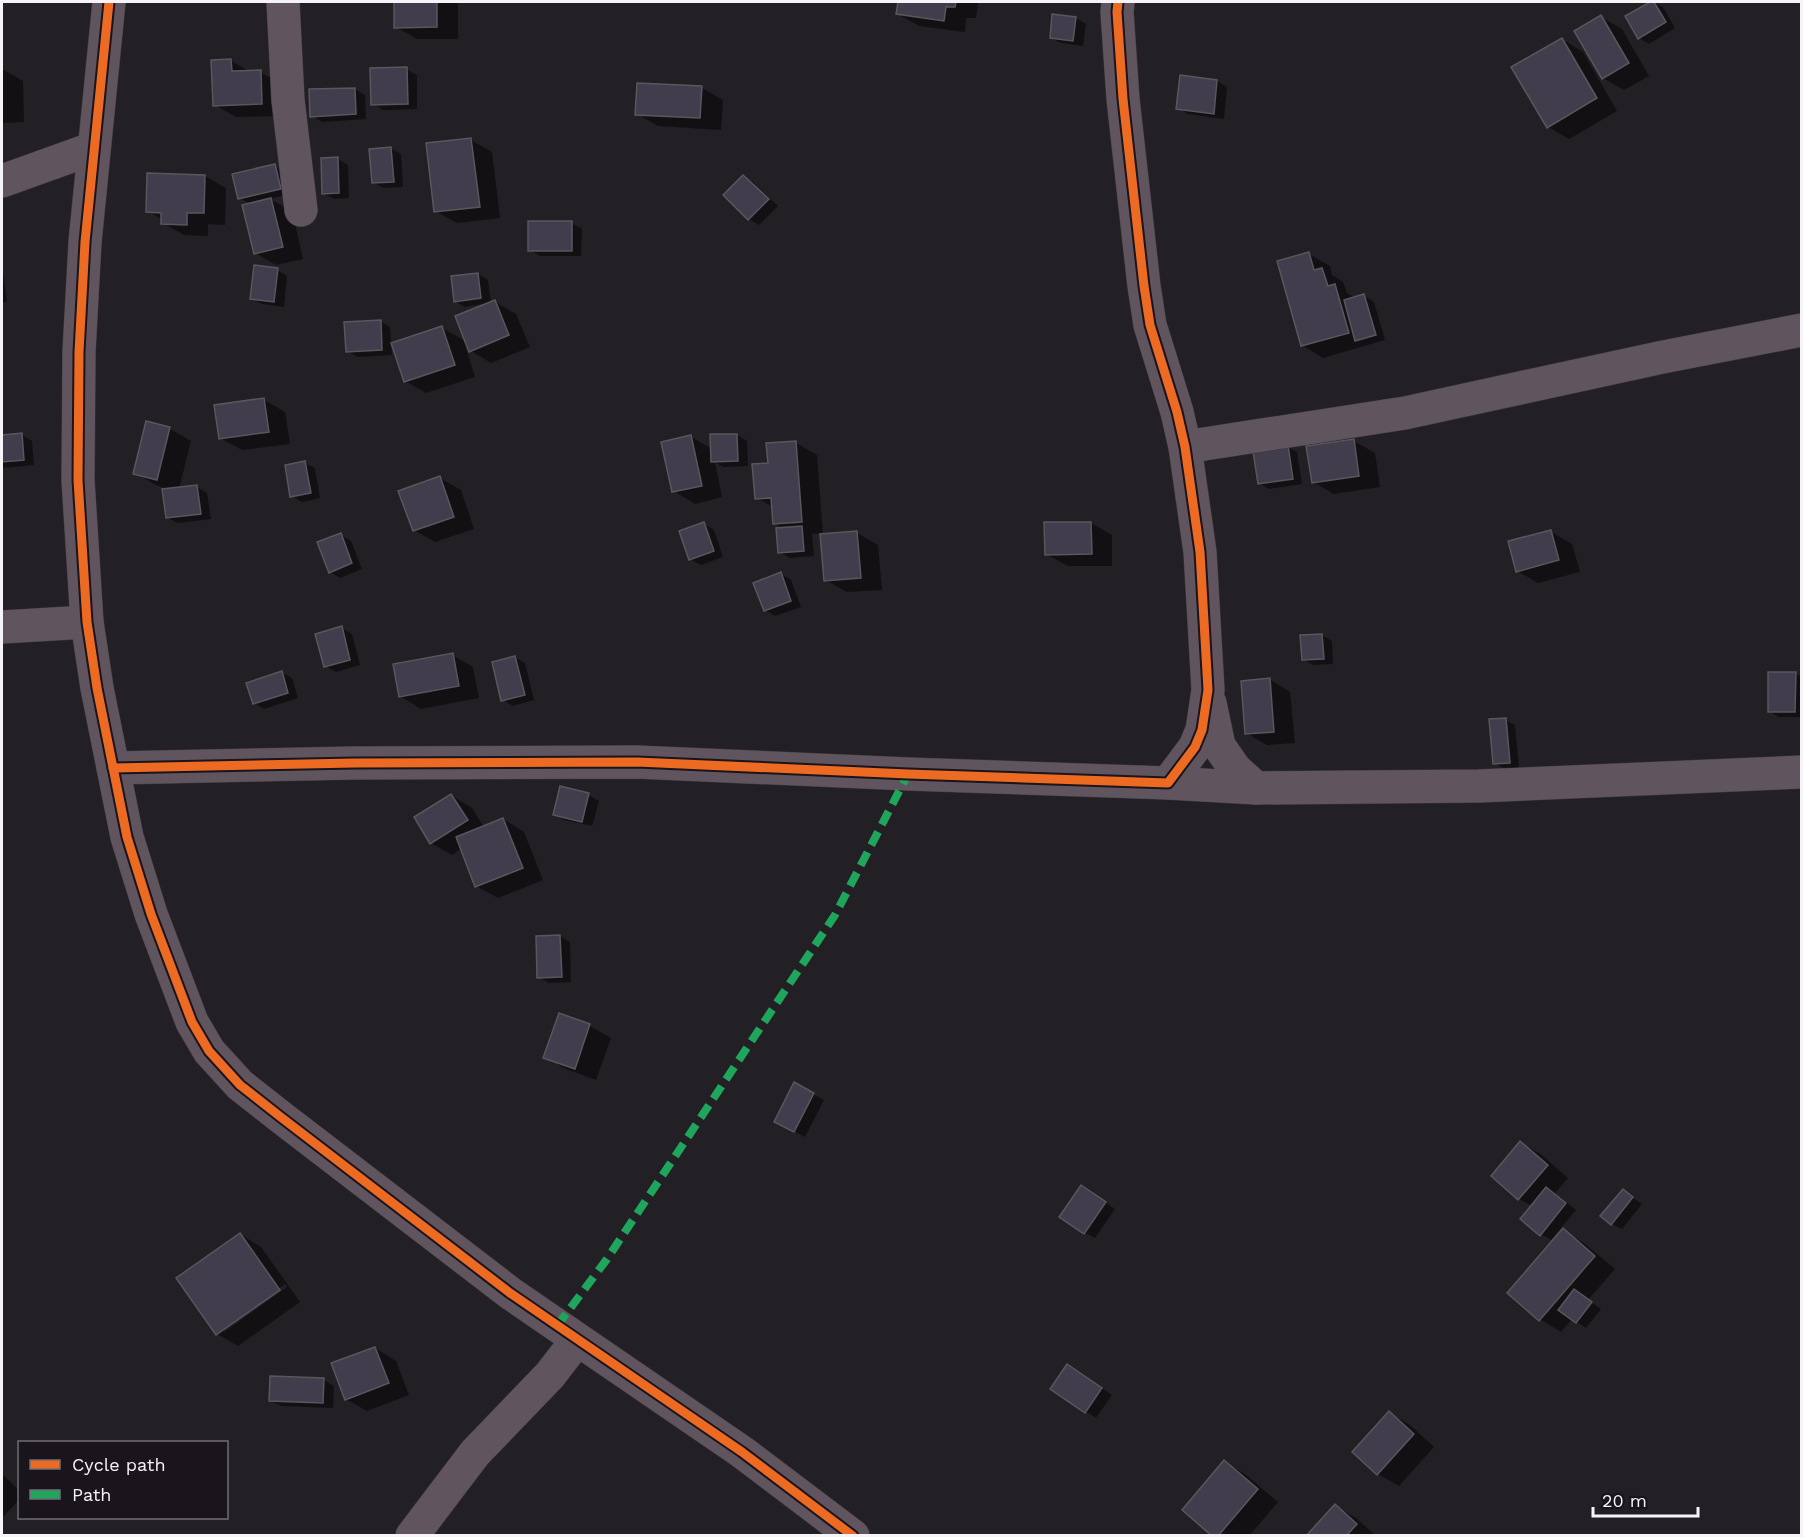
<svg xmlns="http://www.w3.org/2000/svg" width="1803" height="1537" viewBox="0 0 1803 1537" font-family="'Work Sans',sans-serif">
<style>
.shadow{fill:#0007;fill-rule:evenodd}
.building{fill:#413d4d;stroke:#58575c;stroke-width:1.5}
.lines{fill:none;stroke-linecap:round;stroke-linejoin:round}
.minor-casing{stroke:#3b393e;stroke-width:34}
.minor{stroke:#60545f;stroke-width:33}
.quiet{stroke:#20a55d;stroke-width:8;stroke-dasharray:15 8;stroke-linecap:butt}
.cycleway-casing{stroke:#1a141d;stroke-width:13}
.cycleway{stroke:#ed6a23;stroke-width:9}
</style>
<rect width="100%" height="100%" fill="#221f25"/>
<g class="shadow">
<polygon points="396,2 458,2 458,39 417,39 396,27"/>
<polygon points="899,2 978,2 976,18 966,18 965,32 919,26 898,14"/>
<polygon points="1653,2 1663,7 1675,28 1649,44 1639,38 1627,17"/>
<polygon points="1054,15 1076,18 1086,24 1083,46 1061,43 1051,38"/>
<polygon points="1601,17 1622,29 1649,76 1624,90 1603,78"/>
<polygon points="1562,39 1583,52 1617,111 1569,139 1548,127"/>
<polygon points="231,61 251,72 260,72 281,84 282,116 236,117 215,105"/>
<polygon points="2,69 23,81 24,122 2,123"/>
<polygon points="406,69 417,75 417,109 383,110 373,104"/>
<polygon points="1181,77 1217,81 1227,87 1224,119 1188,114 1178,108"/>
<polygon points="702,88 723,100 721,130 658,126 637,114"/>
<polygon points="355,89 365,95 366,119 322,122 312,116"/>
<polygon points="471,140 492,152 500,218 457,223 435,211"/>
<polygon points="390,148 401,154 403,187 384,188 374,183"/>
<polygon points="338,159 348,165 349,198 334,199 323,193"/>
<polygon points="274,166 285,172 290,194 270,199 292,211 303,259 276,265 255,253 250,204 240,198"/>
<polygon points="205,176 226,188 225,225 208,224 208,236 184,235 163,223 163,220 148,211"/>
<polygon points="743,176 753,182 778,206 759,225 749,219 725,195"/>
<polygon points="571,223 582,229 581,256 540,256 530,250"/>
<polygon points="1309,254 1330,266 1332,275 1343,282 1347,293 1356,298 1364,296 1374,302 1385,340 1323,358 1302,345"/>
<polygon points="277,270 287,276 284,307 262,304 252,298"/>
<polygon points="2,271 3,272 7,302 2,302"/>
<polygon points="478,274 488,280 491,304 495,302 516,314 530,347 491,363 466,348 475,377 426,393 405,381 442,328 467,342 488,303 465,307 455,301"/>
<polygon points="380,321 390,327 392,355 358,357 347,351"/>
<polygon points="264,400 285,412 290,444 242,450 220,438"/>
<polygon points="147,423 170,429 191,441 179,489 197,487 207,493 211,519 177,523 167,517 171,490 156,485 135,473"/>
<polygon points="22,435 32,441 34,465 2,468 2,436"/>
<polygon points="737,435 747,441 748,466 723,467 715,462 722,497 695,504 674,491 690,436 712,449"/>
<polygon points="1354,441 1375,453 1380,487 1334,494 1313,482"/>
<polygon points="796,443 817,455 823,535 857,533 878,545 882,590 847,592 825,580 822,533 812,534 814,556 790,558 779,552 784,529 774,523 773,507 757,498 770,465"/>
<polygon points="1287,447 1297,452 1302,484 1269,489 1259,483"/>
<polygon points="304,463 315,468 320,498 302,502 292,496"/>
<polygon points="440,478 461,490 474,529 435,542 414,530"/>
<polygon points="1091,523 1112,535 1112,566 1068,566 1046,554"/>
<polygon points="704,524 714,530 723,557 701,565 690,559"/>
<polygon points="1551,532 1572,544 1580,572 1538,583 1517,571"/>
<polygon points="341,535 351,541 362,569 340,578 330,572"/>
<polygon points="781,574 791,580 801,607 775,616 765,610"/>
<polygon points="342,628 352,634 360,665 336,672 325,666"/>
<polygon points="1322,635 1332,641 1333,664 1313,665 1303,659"/>
<polygon points="452,655 473,667 479,698 421,709 400,696"/>
<polygon points="515,657 525,663 534,700 513,706 503,700"/>
<polygon points="281,672 292,678 298,698 264,709 254,703"/>
<polygon points="1796,674 1802,677 1802,717 1779,717 1769,711"/>
<polygon points="1269,679 1290,692 1295,743 1267,745 1246,733"/>
<polygon points="1505,720 1515,725 1519,768 1505,769 1494,763"/>
<polygon points="451,795 472,808 484,827 503,819 524,832 543,880 498,898 476,886 462,848 452,855 431,843"/>
<polygon points="588,795 599,801 592,826 564,820 554,814"/>
<polygon points="560,936 570,942 571,982 549,983 539,977"/>
<polygon points="560,1015 590,1026 611,1038 596,1080 566,1069 545,1057"/>
<polygon points="794,1084 824,1100 805,1137 786,1127"/>
<polygon points="1521,1143 1542,1155 1568,1178 1555,1193 1576,1210 1551,1240 1541,1234 1532,1206 1519,1199"/>
<polygon points="1623,1191 1642,1204 1622,1229 1612,1224"/>
<polygon points="1092,1193 1115,1209 1095,1238 1085,1233"/>
<polygon points="1563,1230 1584,1243 1615,1269 1588,1300 1601,1309 1586,1328 1572,1319 1561,1332 1540,1319"/>
<path d="M240,1234l21,13 39,55 -62,44 -21,-12zM285,1284l2,3 -63,45v-4z"/>
<polygon points="375,1348 396,1361 409,1395 367,1411 346,1399"/>
<polygon points="1078,1372 1112,1395 1096,1418 1052,1389"/>
<polygon points="271,1378 324,1380 334,1386 333,1408 281,1406 270,1400"/>
<polygon points="1389,1413 1410,1425 1434,1447 1399,1486 1378,1474 1354,1452"/>
<polygon points="1224,1462 1245,1474 1278,1502 1249,1536 1214,1536"/>
<polygon points="2,1474 20,1491 20,1499 2,1518"/>
<polygon points="1335,1506 1356,1518 1376,1536 1308,1536"/>
</g>
<g class="building">
<polygon points="394,2 437,2 437,27 394,28"/>
<polygon points="898,2 956,2 955,7 946,7 944,21 896,14"/>
<polygon points="1650,2 1654,2 1666,22 1638,39 1625,16"/>
<polygon points="1052,14 1076,17 1073,41 1050,38"/>
<polygon points="1601,15 1629,63 1602,79 1574,31"/>
<polygon points="1562,38 1597,98 1547,128 1511,67"/>
<polygon points="231,59 232,71 261,70 262,104 213,106 211,60"/>
<polygon points="407,67 408,104 371,105 370,68"/>
<polygon points="1180,75 1217,80 1214,114 1176,109"/>
<polygon points="637,83 702,86 700,118 635,115"/>
<polygon points="355,88 356,114 310,117 309,89"/>
<polygon points="471,138 480,207 434,212 426,143"/>
<polygon points="391,147 394,182 372,183 369,149"/>
<polygon points="338,157 339,193 322,194 321,158"/>
<polygon points="275,164 281,189 238,199 232,174"/>
<polygon points="147,173 205,175 204,213 187,213 187,225 161,224 161,213 146,212"/>
<polygon points="743,175 769,199 748,220 723,195"/>
<polygon points="271,198 283,247 254,254 242,205"/>
<rect x="528" y="221" width="44" height="30"/>
<polygon points="1309,252 1314,270 1322,268 1328,286 1335,284 1349,333 1301,346 1277,261"/>
<polygon points="254,265 278,268 274,302 250,299"/>
<polygon points="478,273 481,298 454,302 451,276"/>
<polygon points="1364,294 1376,335 1355,341 1344,300"/>
<polygon points="495,300 509,335 469,352 455,316"/>
<polygon points="381,320 382,350 346,352 344,322"/>
<polygon points="442,326 455,365 404,382 391,343"/>
<polygon points="264,398 269,432 219,439 214,405"/>
<polygon points="146,421 170,427 157,480 133,474"/>
<polygon points="22,433 24,460 2,462 2,435"/>
<polygon points="710,434 737,434 738,461 711,462"/>
<polygon points="691,435 702,486 672,492 661,442"/>
<polygon points="1354,439 1359,476 1312,483 1306,446"/>
<polygon points="796,441 802,522 773,524 771,498 755,499 752,464 768,463 766,443"/>
<polygon points="1288,445 1293,479 1258,484 1253,451"/>
<polygon points="305,461 311,493 290,497 285,465"/>
<polygon points="440,476 454,517 413,531 398,491"/>
<polygon points="197,485 201,514 166,518 162,489"/>
<polygon points="704,522 714,551 689,560 679,531"/>
<polygon points="1044,522 1091,522 1092,554 1045,555"/>
<polygon points="802,526 804,551 778,553 776,528"/>
<polygon points="1551,530 1559,560 1516,572 1508,541"/>
<polygon points="857,531 861,578 824,581 820,534"/>
<polygon points="341,533 352,563 329,573 317,542"/>
<polygon points="781,572 791,601 764,611 753,583"/>
<polygon points="342,626 350,660 324,667 315,634"/>
<polygon points="1322,634 1324,659 1302,660 1300,635"/>
<polygon points="453,653 459,686 399,697 393,664"/>
<polygon points="515,656 525,695 501,701 492,662"/>
<polygon points="282,671 288,693 253,704 246,683"/>
<polygon points="1768,672 1796,672 1795,712 1768,712"/>
<polygon points="1270,678 1274,732 1245,734 1241,681"/>
<polygon points="1506,718 1510,763 1493,764 1489,719"/>
<polygon points="560,786 589,793 582,822 553,815"/>
<polygon points="451,794 468,820 430,844 414,817"/>
<polygon points="503,818 523,868 475,887 456,837"/>
<polygon points="560,935 562,977 537,978 536,936"/>
<polygon points="559,1013 590,1024 575,1069 543,1058"/>
<polygon points="794,1082 814,1093 794,1132 774,1122"/>
<polygon points="1520,1141 1548,1165 1518,1200 1491,1176"/>
<polygon points="1081,1185 1106,1202 1084,1234 1059,1217"/>
<polygon points="1546,1187 1566,1203 1540,1236 1520,1219"/>
<polygon points="1623,1189 1633,1197 1611,1225 1600,1216"/>
<polygon points="1563,1228 1595,1256 1539,1321 1507,1293"/>
<polygon points="240,1233 280,1290 216,1335 176,1278"/>
<polygon points="1574,1289 1592,1302 1576,1323 1558,1310"/>
<polygon points="375,1347 389,1383 345,1400 331,1363"/>
<polygon points="1067,1364 1102,1388 1085,1413 1050,1389"/>
<polygon points="270,1376 324,1378 323,1403 269,1401"/>
<polygon points="1389,1411 1414,1434 1377,1475 1352,1452"/>
<polygon points="1224,1460 1258,1489 1218,1536 1212,1536 1182,1510"/>
<polygon points="1335,1504 1357,1524 1346,1536 1306,1536"/>
</g>
<g class="lines">
<defs>
<g id="minor">
<polyline points="109,2 85,242 79,352 78,480 87,622 97,688 127,837 151,914 192,1022 209,1051 240,1085 282,1118 510,1293 742,1452 853,1536"/>
<polyline points="283,2 288,100 301,210"/>
<polyline points="2,181 94,148"/>
<polyline points="1185,447 1405,413 1663,357 1802,330"/>
<polyline points="2,627 87,622"/>
<polyline points="1210,703 1219,746 1235,769 1256,788"/>
<polyline points="113,768 355,763 637,762 908,774 1168,783 1195,747 1202,730 1208,690 1200,552 1185,447 1177,412 1150,325 1144,286 1123,99 1117,12 1118,2"/>
<polyline points="1168,783 1256,788 1479,786 1802,772"/>
<polyline points="412,1536 475,1453 550,1375 577,1340"/>
</g>
</defs>
<use href="#minor" class="minor-casing"/>
<use href="#minor" class="minor"/>
<polyline class="quiet" points="557,1326 607,1259 835,915 908,774"/>
<defs>
<g id="cycleway">
<polyline points="109,2 85,242 79,352 78,480 87,622 97,688 127,837 151,914 192,1022 209,1051 240,1085 282,1118 510,1293 742,1452 853,1536"/>
<polyline points="113,768 355,763 637,762 908,774 1168,783 1195,747 1202,730 1208,690 1200,552 1185,447 1177,412 1150,325 1144,286 1123,99 1117,12 1118,2"/>
</g>
</defs>
<use href="#cycleway" class="cycleway-casing"/>
<use href="#cycleway" class="cycleway"/>
</g>
<rect width="1803" height="1537" fill="none" stroke="#f6f3f9" stroke-width="6"/>
<rect x="18" y="1441" width="210" height="78" fill="#1a141d" stroke="#726d75" stroke-width="1.5"/>
<rect x="30" y="1460" width="30" height="9" fill="#ed6a23" stroke="#726d75" stroke-width="1.5"/>
<text x="72" y="1471" font-size="18" fill="#f6f3f9">Cycle path</text>
<rect x="30" y="1490" width="30" height="9" fill="#20a55d" stroke="#726d75" stroke-width="1.5"/>
<text x="72" y="1501" font-size="18" fill="#f6f3f9">Path</text>
<path d="M1593 1507v9h105v-9" fill="none" stroke="#f6f3f9" stroke-width="3"/>
<text x="1602" y="1507" font-size="18" fill="#f6f3f9" stroke="#1a141d" stroke-width="4.5" paint-order="stroke">20 m</text>
</svg>
